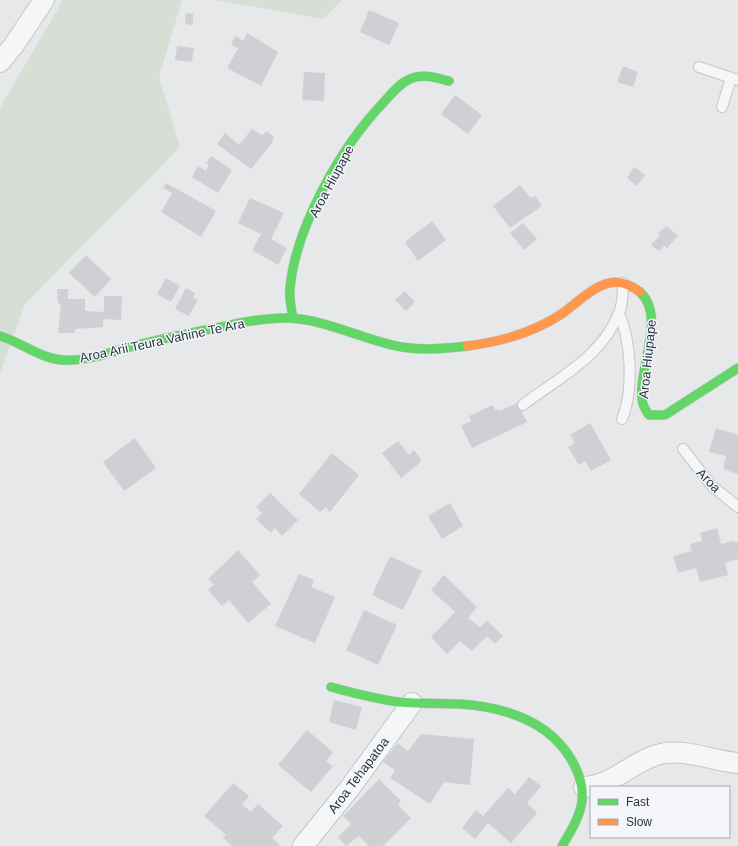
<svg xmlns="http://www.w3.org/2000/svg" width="738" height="846" viewBox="0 0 738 846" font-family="Arial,sans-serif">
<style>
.green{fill:#d6ded6}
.building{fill:#ced0d3}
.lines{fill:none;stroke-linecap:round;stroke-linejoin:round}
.lane-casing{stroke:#c4c6c8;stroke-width:12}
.street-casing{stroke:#c4c6c8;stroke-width:22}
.fast-casing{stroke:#c4c6c8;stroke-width:10}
.slow-casing{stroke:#c4c6c8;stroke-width:10}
.lane{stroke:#f5f6f7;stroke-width:10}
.street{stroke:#f5f6f7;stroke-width:20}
.fast{stroke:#63d668;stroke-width:9}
.slow{stroke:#ff974d;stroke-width:9}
.labels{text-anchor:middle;stroke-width:3;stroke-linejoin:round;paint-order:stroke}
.street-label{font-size:13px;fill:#2b3445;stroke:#f4f6f9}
</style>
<rect width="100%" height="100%" fill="#e6e8ea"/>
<g class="green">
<polygon points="63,0 182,0 159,77 180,147 25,304 0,373 0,108"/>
<polygon points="216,0 342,0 323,19"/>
</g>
<g class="building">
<polygon points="369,10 399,23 389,45 360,32"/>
<polygon points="186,13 193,14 193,25 185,24"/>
<polygon points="247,33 278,52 261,86 227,68 238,48 231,45 235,36 243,41"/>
<polygon points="177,46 194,48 192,62 175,60"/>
<polygon points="623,66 638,72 633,87 617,82"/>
<polygon points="304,72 325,73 324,101 302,100"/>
<polygon points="455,95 482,115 468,134 441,114"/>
<polygon points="252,129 262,135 267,131 274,137 271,144 251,169 217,144 225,133 239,145"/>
<polygon points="211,156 232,170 218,193 192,177 198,166 206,171 209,165 206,163"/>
<polygon points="634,167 645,175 637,186 627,178"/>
<polygon points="166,183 216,211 201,237 161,212 172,193 163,188"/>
<polygon points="520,185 531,198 535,196 542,206 510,228 493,206"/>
<polygon points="250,198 284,213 271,239 287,248 278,265 252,250 261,234 238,223"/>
<polygon points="432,221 446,240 418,261 405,242"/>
<polygon points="523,223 537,239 524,250 510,233"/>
<polygon points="667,226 678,236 667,248 664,246 659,251 651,245 660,235 658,233"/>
<polygon points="86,255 111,279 95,297 69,273"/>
<polygon points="166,278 180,286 171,302 157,294"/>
<polygon points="186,288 195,293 193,297 198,300 189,316 175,309"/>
<polygon points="57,289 68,289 68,299 85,299 85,311 104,312 104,296 122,296 121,320 103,319 103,327 75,329 75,333 58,333 61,304 58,303"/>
<polygon points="405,291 415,302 406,311 395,300"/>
<polygon points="517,403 527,422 472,448 461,426 471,421 469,416 493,405 495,410 499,409 500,411"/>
<polygon points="590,423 611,460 591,471 585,461 579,465 568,447 575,443 570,435"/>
<polygon points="716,428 738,435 738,474 723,469 726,456 709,452"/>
<polygon points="135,438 156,468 124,491 103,462"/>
<polygon points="398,441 409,455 414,450 422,461 401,478 382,453"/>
<polygon points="332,453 359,475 330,512 326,507 320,512 299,494"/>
<polygon points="270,493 298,520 282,536 275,528 271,533 256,519 262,513 256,507"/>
<polygon points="450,503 463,526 442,539 428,516"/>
<polygon points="717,528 721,544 733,541 738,543 738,559 725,563 728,575 700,582 696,568 678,573 673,556 692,551 690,544 702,541 700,533"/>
<polygon points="238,550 260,575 252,582 271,604 248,623 229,600 222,606 208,590 214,585 208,579"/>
<polygon points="390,556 422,571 403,610 372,595"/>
<polygon points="299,574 314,580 311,587 335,597 315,643 275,626"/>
<polygon points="444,575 477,607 468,618 480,627 487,621 503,636 495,644 487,636 472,651 460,641 447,654 431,637 455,612 431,590"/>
<polygon points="364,610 397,625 378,665 346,650"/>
<polygon points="334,700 362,707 356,730 329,722"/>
<polygon points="307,730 333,752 326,761 333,766 311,792 278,765"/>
<polygon points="421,734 474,739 470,785 444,782 430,804 390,778 395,770 383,762 398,743 408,751"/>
<polygon points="529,777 541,786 527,803 537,813 511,843 488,823 475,839 462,828 476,810 483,816 508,788 515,794"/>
<polygon points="379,779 401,801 398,805 411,818 383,846 369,846 359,836 346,846 338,837 351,824 343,816"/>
<polygon points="233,783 249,796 242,804 251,812 258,804 283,826 272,838 281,846 232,846 223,838 226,835 204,816"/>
</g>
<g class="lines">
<defs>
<g id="lane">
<polyline points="699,67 738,80"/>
<polyline points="722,107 731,78"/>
<path d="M619,313c12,28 15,77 3,106"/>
<path d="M523,405c35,-27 79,-48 96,-92 4,-9 4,-20 4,-30"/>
<polyline points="683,449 712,486 738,507"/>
</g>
<g id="street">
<polyline points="0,62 14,45 44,0"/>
<path d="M584,787c30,-1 51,-29 81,-34 25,-3 49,8 73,10"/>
<polyline points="303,846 349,789 412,703"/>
</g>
<g id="fast">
<path d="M640,292c28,26 -5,81 3,112 1,4 4,8 6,11h16l73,-47"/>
<path d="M293,318c-2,-10 -4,-20 -3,-30 6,-62 51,-141 93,-185 8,-9 17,-20 27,-24 13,-6 26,-1 39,2"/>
<path d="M0,336c21,6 39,22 62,24 22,2 46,-7 68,-13 30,-8 60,-14 91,-20 22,-5 46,-10 69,-9 35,2 68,19 102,27 24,6 50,4 75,1"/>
<path d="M331,687c22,6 45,12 68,15 20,2 40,1 61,2 43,3 88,16 111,55 21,35 10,56 -9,87"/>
</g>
<path id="slow" d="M467,346c33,-4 68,-14 96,-33 14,-10 29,-26 46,-30 12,-3 22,2 31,9"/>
</defs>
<use href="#lane" class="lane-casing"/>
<use href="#street" class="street-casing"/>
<use href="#fast" class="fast-casing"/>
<use href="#slow" class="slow-casing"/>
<use href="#lane" class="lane"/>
<use href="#street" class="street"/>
<use href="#fast" class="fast"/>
<use href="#slow" class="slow"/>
</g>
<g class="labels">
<g class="street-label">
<text transform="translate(331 181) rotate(-62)" y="5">Aroa Hiupape</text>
<text transform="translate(162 340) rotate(-12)" y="5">Aroa Arii Teura Vahine Te Ara</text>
<text transform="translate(647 359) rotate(-84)" y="5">Aroa Hiupape</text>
<text transform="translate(709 480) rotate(46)" y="5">Aroa</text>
<text transform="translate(358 775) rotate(-53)" y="5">Aroa Tehapatoa</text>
</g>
</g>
<rect x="590" y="786" width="140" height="52" fill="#f4f6f9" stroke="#a4a8b1"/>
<rect x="598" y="799" width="20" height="6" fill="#63d668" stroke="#a4a8b1"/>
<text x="626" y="806" font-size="12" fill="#2b3445">Fast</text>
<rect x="598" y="819" width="20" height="6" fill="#ff974d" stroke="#a4a8b1"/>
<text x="626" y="826" font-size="12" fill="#2b3445">Slow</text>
</svg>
